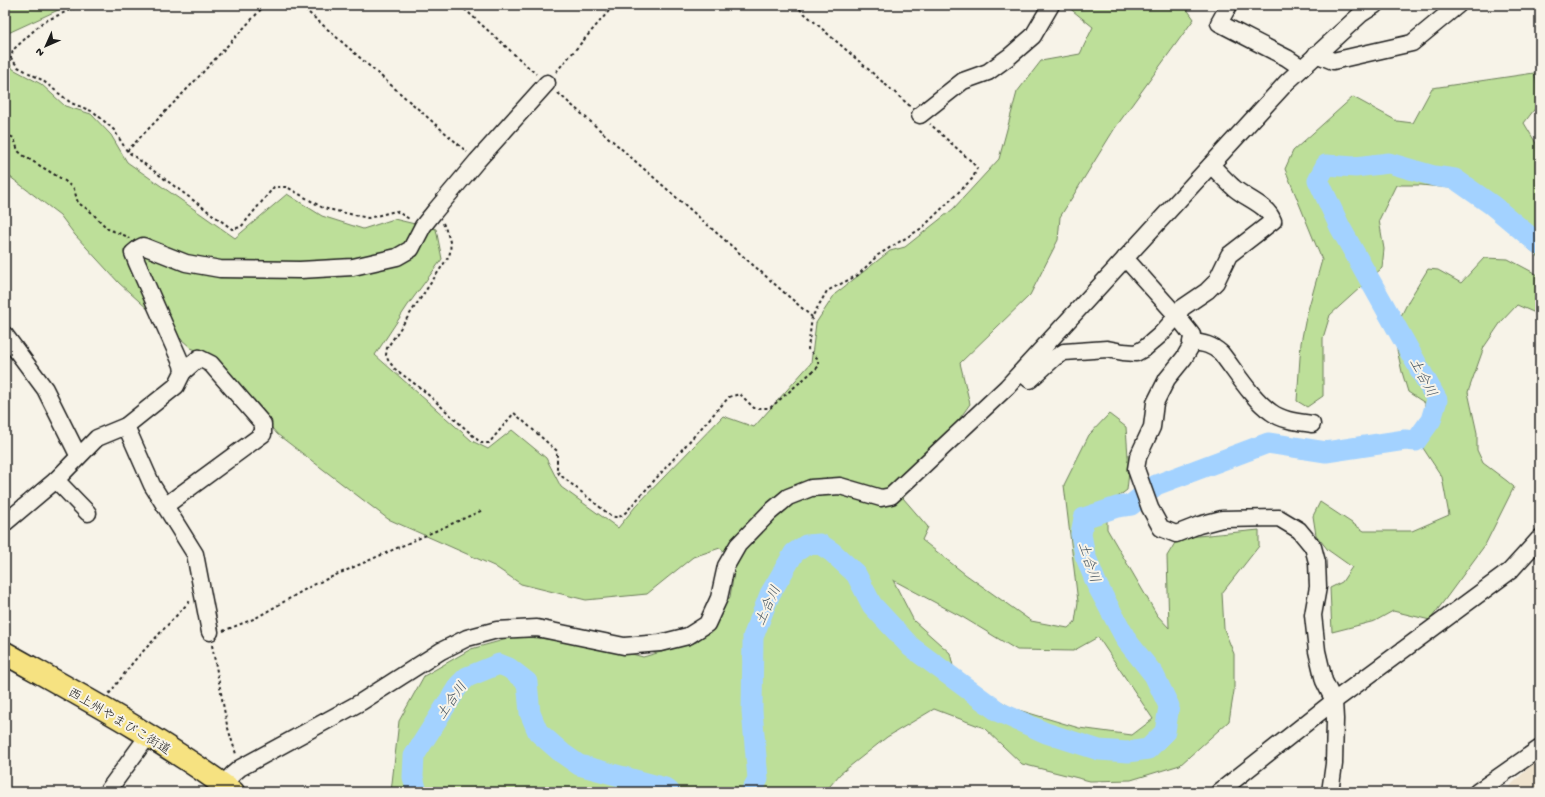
<svg xmlns="http://www.w3.org/2000/svg" width="1545" height="797" viewBox="0 0 1545 797" font-family="'Gochi Hand','Klee One',sans-serif">
<style>
.built{fill:#efe3cd}
.green{fill:#bddf99;stroke:#6c7e5a;fill-rule:evenodd}
.lines{fill:none;stroke-linecap:round;stroke-linejoin:round}
.river{stroke:#a3d2ff;stroke-width:21}
.minor-casing{stroke:#1c1c1c;stroke-width:19}
.highway-casing{stroke:#1c1c1c;stroke-width:25}
.path{stroke:#1c1c1c;stroke-width:2;stroke-dasharray:3 3;stroke-linecap:butt}
.minor{stroke:#f7f3e8;stroke-width:16}
.highway{stroke:#f6e281;stroke-width:22}
.labels{text-anchor:middle;stroke-width:4;stroke-linejoin:round;paint-order:stroke}
.street-label{font-size:13px;fill:#1c1c1c;stroke:#f7f3e8}
.water-label{font-size:14px;font-style:italic;fill:#445360;stroke:#f7f3e8}
</style>
<rect width="100%" height="100%" fill="#f7f3e8"/>
<filter id="ink" filterUnits="userSpaceOnUse"><feTurbulence type="fractalNoise" baseFrequency=".025" numOctaves="2"/><feDisplacementMap in="SourceGraphic" scale="8" xChannelSelector="R" yChannelSelector="G"/><feConvolveMatrix kernelMatrix="1 2 1 2 8 2 1 2 1" color-interpolation-filters="sRGB"/></filter>
<g filter="url(#ink)">
<polygon class="built" points="1540,756 1540,792 1504,792"/>
<g class="green">
<polygon points="5,5 69,5 6,34 5,35"/>
<path d="M1068,5h116l10,14 -79,109 -55,89 -2,23 -28,55 -70,68 10,41 -67,94 25,29 -6,13 43,34 66,47 37,7 7,-6 3,-20 -14,-117 25,-50 20,-21 17,13 3,45 -2,18 -20,15v24l50,86 12,13 -2,-72 11,-18 81,-8v16l-37,47 2,36 10,25v37l-5,30 -49,44 -49,15 -41,1 -68,-17 -38,-36 -50,-19 -47,28 -47,37 -15,18h-434l8,-71 25,-45 47,-27 47,-13 77,8 48,13 54,-15 33,-45 6,-37 -16,-12 -27,9 -46,37 -61,6 -65,-16 -27,-18 -106,-47 -111,-85 -64,-77 -22,-9 -72,-65 -44,-48 -15,-20 -55,-42v-116l8,12 28,15 24,22 26,8 20,21 16,27 108,76 52,-44 35,22 41,13 31,-10 42,10 6,30 -34,46 -33,50 97,86 16,8 24,-19 34,28 15,29 57,41 17,-21 88,-91 31,11 57,-64 5,-40 19,-29 55,-43 15,-4 48,-38 46,-50 18,-67 24,-31 39,-7 13,-27 -25,-20zM893,580l71,38 53,32 56,1 25,-14 55,82 -21,16 -53,-7 -67,-20 -37,-22 -22,-20 -3,-13 -36,-32z"/>
<polygon points="1534,73 1540,94 1540,102 1524,123 1540,150 1540,258 1460,189 1421,185 1396,185 1379,220 1384,249 1382,268 1330,315 1323,338 1323,396 1307,407 1297,401 1301,343 1306,317 1322,260 1285,169 1293,151 1353,97 1397,121 1413,123 1432,88"/>
<polygon points="1484,258 1508,259 1540,276 1540,315 1517,305 1501,322 1484,347 1468,392 1477,433 1477,450 1483,463 1507,481 1514,487 1485,545 1430,620 1393,611 1375,621 1332,632 1330,588 1342,582 1352,567 1328,550 1316,535 1313,516 1320,502 1364,531 1412,531 1449,515 1442,477 1423,448 1425,403 1408,392 1402,372 1393,332 1409,300 1428,269 1438,270 1461,283"/>
</g>
<g class="lines">
<g class="river">
<polyline points="417,792 413,777 414,756 459,685 467,677 499,664 509,668 527,682 530,713 538,732 562,753 579,765 665,788 670,792"/>
<polyline points="751,792 758,779 752,711 753,637 770,594 794,553 806,545 820,544 832,552 856,574 872,605 911,647 999,712 1046,733 1099,750 1128,752 1148,749 1165,732 1169,706 1154,675 1127,641 1097,585 1085,555 1081,534 1084,518 1117,507 1131,505 1156,485 1268,443 1326,452 1405,440 1416,441 1431,420 1437,400 1340,227 1318,180 1326,165 1355,167 1389,163 1434,176 1455,179 1492,205 1540,245"/>
</g>
<defs>
<g id="minor">
<polyline points="1229,5 1219,23 1287,58 1302,68"/>
<polyline points="1316,54 1333,61 1412,43 1458,5"/>
<polyline points="920,115 963,81 988,72 1010,56 1033,36 1051,5"/>
<polyline points="1125,258 1177,316 1192,335 1191,346 1184,358 1167,379 1155,403 1152,427 1138,457 1136,469 1150,508 1161,528 1176,534 1199,525 1222,519 1279,518 1299,530 1313,547 1317,562 1318,587 1313,615 1317,651 1324,681 1334,701 1335,719 1334,764 1330,792"/>
<polyline points="5,335 45,389 78,455"/>
<path d="M1191,342c13,1 21,3 30,11 15,19 31,46 50,59 12,9 28,10 41,12"/>
<path d="M1021,372l9,8 24,-22 10,-6 43,-3 16,3 13,1 9,-5 15,-13 17,-19 5,-8 25,-17 9,-9 13,-27 44,-34c-6,-17 -27,-22 -40,-34 -8,-7 -15,-15 -22,-22"/>
<polyline points="126,426 152,485 195,554 210,632"/>
<polyline points="56,480 88,513"/>
<polyline points="165,506 263,434 263,424 211,364 199,358 183,372"/>
<polyline points="5,523 56,480 97,438 126,426 176,386 183,372 182,365 137,263 133,253 139,248 143,246 186,263 220,269 300,270 353,267 397,257 411,249 423,226 435,211 477,161 547,83"/>
<polyline points="223,785 233,774 240,768 361,702 441,651 467,638 497,630 537,628 624,646 660,643 688,636 707,624 719,598 726,566 738,545 769,513 788,497 811,488 840,486 881,498 891,496 1007,387 1287,82 1361,14 1375,5"/>
<polyline points="107,792 148,736"/>
<polyline points="1219,792 1334,701 1510,571 1540,538"/>
<polyline points="1477,792 1540,748"/>
</g>
<path id="highway" d="M5,653c76,43 158,87 228,139"/>
</defs>
<use href="#minor" class="minor-casing"/>
<use href="#highway" class="highway-casing"/>
<g class="path">
<polyline points="81,5 43,22 13,50 11,58 18,67 42,80 71,103 94,112 114,130 127,151 232,229 241,227 274,187 287,187 323,208 368,218 396,211 411,220"/>
<polyline points="300,5 467,152"/>
<polyline points="460,5 536,74"/>
<polyline points="795,5 910,106"/>
<polyline points="556,72 614,5"/>
<polyline points="558,93 812,317"/>
<polyline points="5,134 14,138 18,151 24,156 65,181 74,189 78,203 89,210 108,229 126,236 129,239"/>
<polyline points="127,151 192,84 265,5"/>
<path d="M443,223c5,12 10,21 6,33l-62,92 -1,7 2,5 7,9 28,21 58,53h8l25,-30 43,38v18l2,5 52,42c7,2 10,1 15,-4l103,-115 11,-3 14,14h16l49,-42 -2,-8 -9,-9 4,-32 15,-26 31,-16 20,-20 44,-27 51,-50 4,-10 -6,-7 -41,-37"/>
<polyline points="223,631 256,618 311,586 483,510"/>
<polyline points="212,645 227,725 236,754"/>
<polyline points="109,694 134,661 190,601"/>
</g>
<use href="#minor" class="minor"/>
<use href="#highway" class="highway"/>
</g>
</g>
<g class="labels">
<g class="street-label">
<text transform="translate(120 720) rotate(31)" y="5">西上州やまびこ街道</text>
</g>
<g class="water-label">
<text transform="translate(1424 377) rotate(62)" y="5">土合川</text>
<text transform="translate(1090 562) rotate(72)" y="5">土合川</text>
<text transform="translate(767 605) rotate(-65)" y="5">土合川</text>
<text transform="translate(451 700) rotate(-55)" y="5">土合川</text>
</g>
</g>
<rect width="1545" height="797" fill="none" stroke="#f7f3e8" stroke-width="20"/>
<rect x="10" y="10" width="1525" height="777" fill="none" stroke="#1c1c1c" stroke-width="1.5" filter="url(#ink)"/>
<g transform="translate(46 46) rotate(225)" stroke="#f7f3e8" stroke-width="3" paint-order="stroke">
<path d="M0-3L7 15L0 10L-7 15Z" fill="#1c1c1c"/>
<text y="-6" font-size="11" font-weight="bold" text-anchor="middle" fill="#1c1c1c">N</text>
</g>
</svg>
